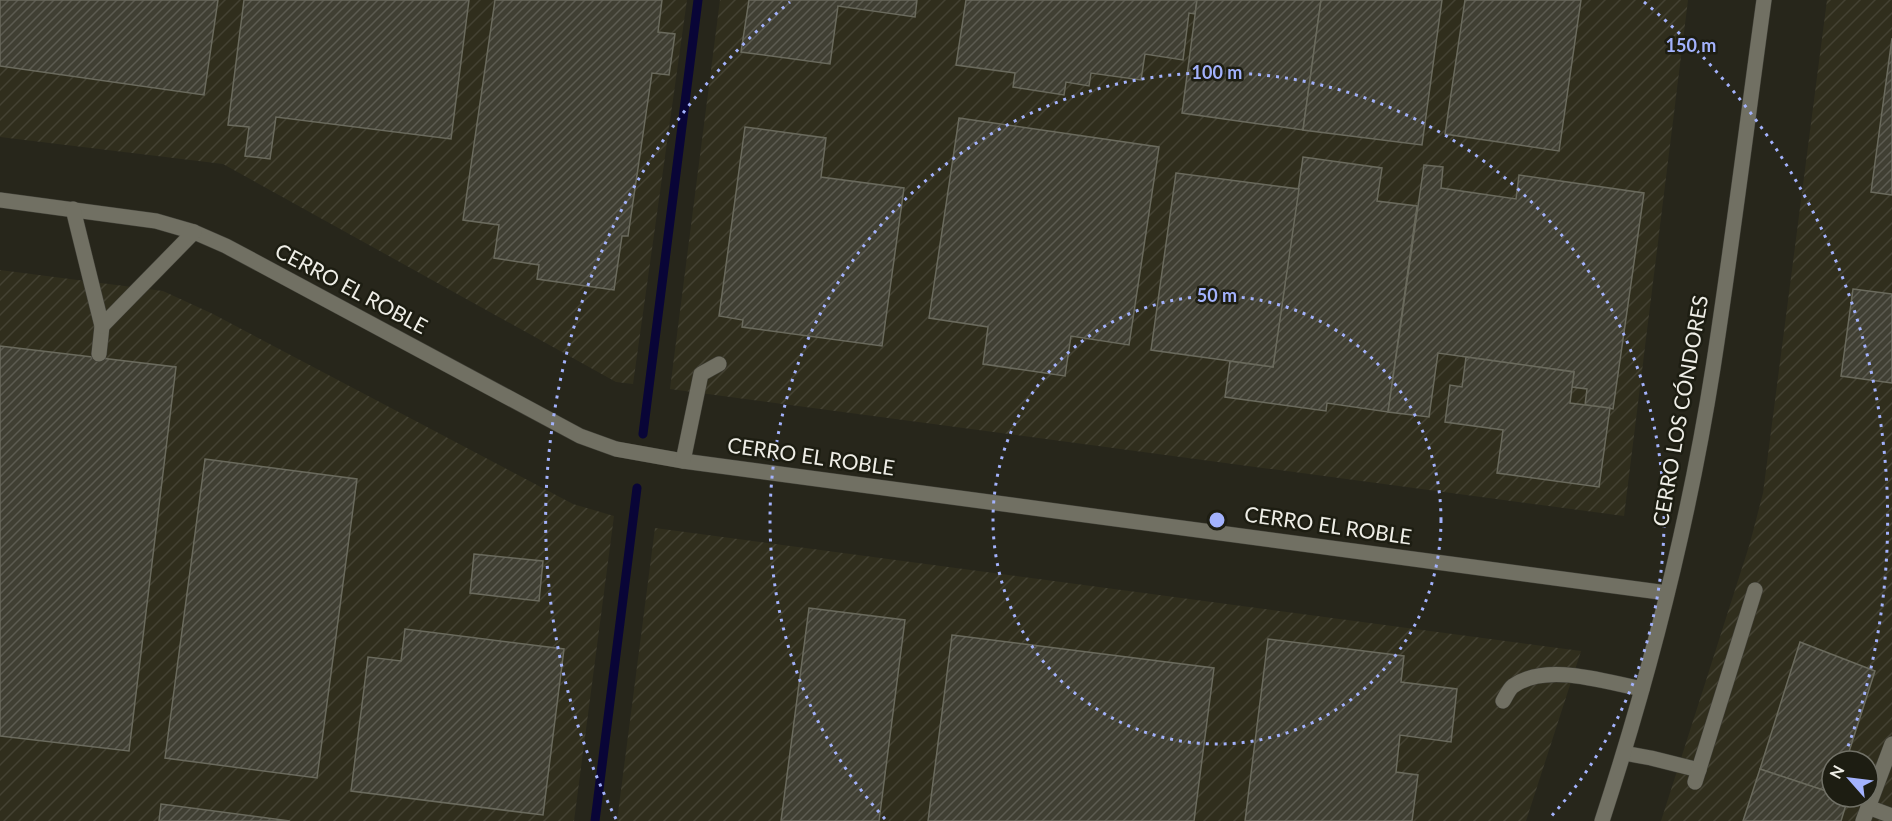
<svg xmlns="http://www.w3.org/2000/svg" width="1892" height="821" viewBox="0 0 1892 821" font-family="Lato,sans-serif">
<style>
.industrial{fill:url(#industrial-furrows);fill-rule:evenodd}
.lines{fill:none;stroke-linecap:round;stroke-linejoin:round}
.stream{stroke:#090537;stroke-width:9}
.building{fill:url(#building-hatch);stroke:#6a6a5d;stroke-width:1.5}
.minor-casing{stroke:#414038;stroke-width:16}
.minor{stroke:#717063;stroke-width:15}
.ring{fill:none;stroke:#a3b2fd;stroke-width:3;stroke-dasharray:3 6}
.labels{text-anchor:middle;stroke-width:5;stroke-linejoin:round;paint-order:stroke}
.street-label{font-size:21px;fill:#efeee7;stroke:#1d1d12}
.centre{fill:#a3b2fd;stroke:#1d1d12;stroke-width:3}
.ring-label{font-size:18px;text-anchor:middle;font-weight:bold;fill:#a3b2fd;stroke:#1d1d12;stroke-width:5;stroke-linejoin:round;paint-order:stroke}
</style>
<defs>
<pattern id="industrial-furrows" width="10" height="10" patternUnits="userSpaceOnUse" patternTransform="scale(1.5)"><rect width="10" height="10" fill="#302e1d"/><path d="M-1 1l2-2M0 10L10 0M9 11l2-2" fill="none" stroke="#444233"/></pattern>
<pattern id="building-hatch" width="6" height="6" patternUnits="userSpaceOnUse" patternTransform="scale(1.5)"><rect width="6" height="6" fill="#403f33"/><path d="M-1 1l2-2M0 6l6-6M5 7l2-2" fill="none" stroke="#5c5b51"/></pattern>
</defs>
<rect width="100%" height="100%" fill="#27261b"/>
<g class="industrial">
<polygon points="0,0 687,0 633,384 616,382 223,164 0,137"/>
<polygon points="720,0 1688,0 1624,516 670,389"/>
<path d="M1827,0h65v821h-231l89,-278 13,-50zM1832,761h36v36h-36z"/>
<polygon points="0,270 163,291 213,314 573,504 614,516 574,821 0,821"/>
<polygon points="655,528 1581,651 1526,821 617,821"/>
</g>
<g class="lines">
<g class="stream">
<polyline points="643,434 698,0"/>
<polyline points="595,821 637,488"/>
</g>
</g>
<g class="building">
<polygon points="0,0 218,0 204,95 0,66"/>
<polygon points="244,0 469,0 451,139 276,117 270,159 245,156 249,127 228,125"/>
<polygon points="495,0 662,0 658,32 675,34 669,75 652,73 628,236 622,236 614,290 537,279 539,265 494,258 499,225 463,220"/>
<polygon points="749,0 917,0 915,17 838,6 830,64 741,52"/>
<polygon points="966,0 1197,0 1195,14 1189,13 1183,60 1145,54 1141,80 1091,73 1089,86 1066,82 1064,95 1013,87 1015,73 956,65"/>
<polygon points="1197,0 1321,0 1303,130 1182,113"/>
<polygon points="1321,0 1442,0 1422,145 1303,130"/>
<polygon points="1465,0 1581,0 1559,151 1445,134"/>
<polygon points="1892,38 1892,195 1871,192"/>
<polygon points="959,118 1159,147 1129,345 1071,336 1065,376 983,364 988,327 929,318"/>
<polygon points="745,127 826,138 821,177 904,188 882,346 742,327 743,320 719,316"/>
<polygon points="1303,157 1382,168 1377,201 1417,206 1388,412 1327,403 1326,411 1225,397 1230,361 1273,367"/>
<polygon points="1424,165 1443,167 1441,188 1516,199 1519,175 1644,193 1613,409 1585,405 1587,389 1572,387 1574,372 1438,353 1429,417 1388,412"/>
<polygon points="1176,173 1299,189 1273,367 1151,350"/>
<polygon points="1853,289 1892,294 1892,383 1841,376"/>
<polygon points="0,346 176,367 129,751 0,736"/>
<polygon points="1466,357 1574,372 1570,403 1610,408 1599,487 1497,473 1503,430 1445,422 1450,385 1462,387"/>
<polygon points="205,459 357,479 317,778 165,758"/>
<polygon points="474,554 543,561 539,601 470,593"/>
<polygon points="809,608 905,620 879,821 781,821"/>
<polygon points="405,629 564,649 543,815 351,791 368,657 401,661"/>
<polygon points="952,635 1214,668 1194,821 928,821"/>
<polygon points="1268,639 1404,656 1401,682 1457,689 1451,742 1400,735 1396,772 1418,775 1412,821 1245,821"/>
<polygon points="1800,642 1875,671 1846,761 1832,761 1832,793 1760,769"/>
<polygon points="1760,769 1832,793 1832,797 1848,798 1841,821 1743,821"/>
<polygon points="161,804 290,821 159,821"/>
</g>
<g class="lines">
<defs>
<g id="minor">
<polyline points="0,200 156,221 194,232 226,246 580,436 616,449 683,461 1667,593"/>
<polyline points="73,209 102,326 99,354"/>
<polyline points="102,326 194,232"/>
<polyline points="683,461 701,374 719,364"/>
<path d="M1503,701c3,-5 6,-12 10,-15 34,-24 92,-4 129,3"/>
<polyline points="1624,753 1651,758 1699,770"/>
<polyline points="1695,782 1755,590"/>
<polyline points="1868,807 1892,816"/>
<path d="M1602,821c48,-147 87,-300 111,-453 19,-122 34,-245 51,-368"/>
<polyline points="1863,821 1892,744"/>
</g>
</defs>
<use href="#minor" class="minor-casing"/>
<use href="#minor" class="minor"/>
</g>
<g class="ring">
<circle cx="1217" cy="520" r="224"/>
<path d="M885 819A447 447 0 1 1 1549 819"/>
<path d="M616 819A671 671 0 0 1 790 2M1644 2A671 671 0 0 1 1843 760"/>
</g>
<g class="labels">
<g class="street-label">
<text transform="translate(351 289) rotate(28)" y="7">CERRO EL ROBLE</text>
<text transform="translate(1681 411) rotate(-80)" y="7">CERRO LOS CÓNDORES</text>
<text transform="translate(811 457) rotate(8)" y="7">CERRO EL ROBLE</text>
<text transform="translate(1328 526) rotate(8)" y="7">CERRO EL ROBLE</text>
</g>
</g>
<circle cx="1217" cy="520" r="9" class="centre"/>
<g class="ring-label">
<text x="1691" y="52">150 m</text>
<text x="1217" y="79">100 m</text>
<text x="1217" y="302">50 m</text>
</g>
<g transform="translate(1850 779) rotate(298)"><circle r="28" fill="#1d1d12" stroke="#717167" stroke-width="1.5"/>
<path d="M0-4.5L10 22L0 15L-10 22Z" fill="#a3b2fd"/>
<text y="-9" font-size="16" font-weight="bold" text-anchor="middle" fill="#efeee7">N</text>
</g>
</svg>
